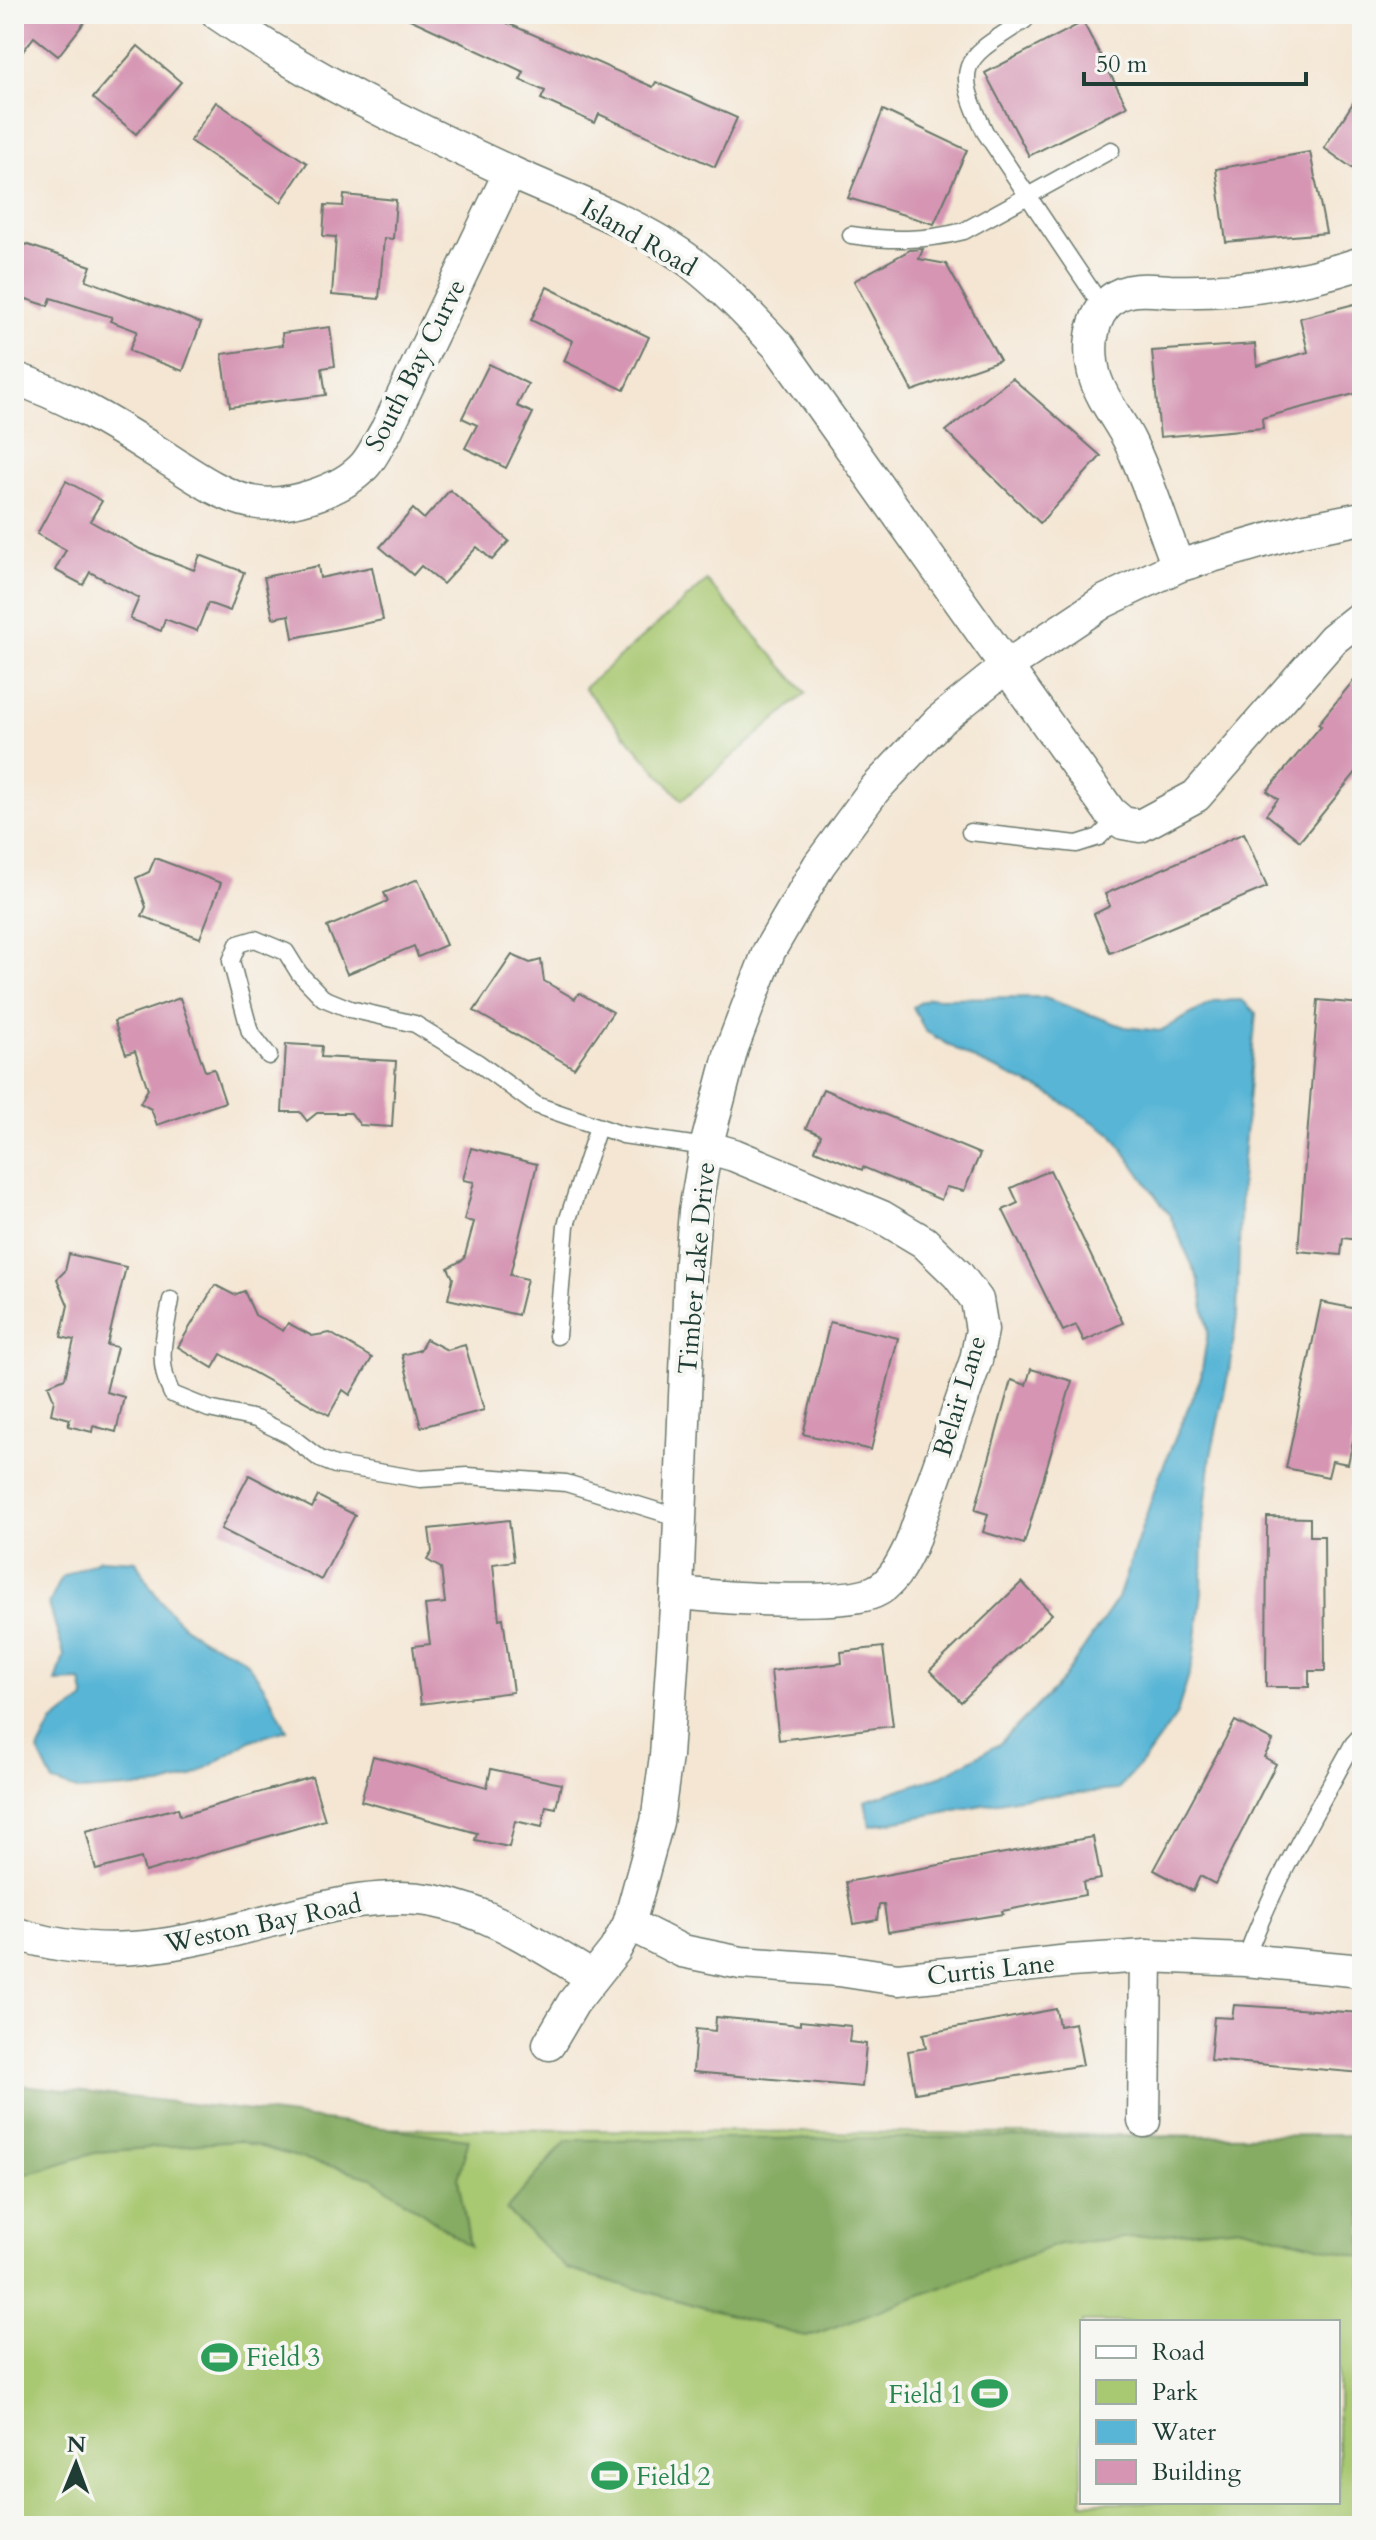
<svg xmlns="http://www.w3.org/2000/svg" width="1376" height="2540" viewBox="0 0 1376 2540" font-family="Cardo,serif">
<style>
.green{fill:#a8c871;stroke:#648252;stroke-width:2;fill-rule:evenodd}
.forest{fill:#86ac63;stroke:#52744c;stroke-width:2}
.water{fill:#58b5d6;stroke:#3c7985;stroke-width:2}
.building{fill:#d595b3}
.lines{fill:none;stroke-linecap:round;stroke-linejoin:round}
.lane-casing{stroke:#6a786c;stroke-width:19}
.street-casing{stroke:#6a786c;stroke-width:35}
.lane{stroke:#fff;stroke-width:16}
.street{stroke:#fff;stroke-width:32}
.labels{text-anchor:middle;stroke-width:8;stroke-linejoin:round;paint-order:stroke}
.street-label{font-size:26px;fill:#1f3d34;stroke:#f6f6f2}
.leisure-label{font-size:26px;fill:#27864d;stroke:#f6f6f2;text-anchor:start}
</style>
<rect width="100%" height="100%" fill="#f6f6f2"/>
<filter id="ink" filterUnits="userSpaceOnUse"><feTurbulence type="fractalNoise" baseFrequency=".0125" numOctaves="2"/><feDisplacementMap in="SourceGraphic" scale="16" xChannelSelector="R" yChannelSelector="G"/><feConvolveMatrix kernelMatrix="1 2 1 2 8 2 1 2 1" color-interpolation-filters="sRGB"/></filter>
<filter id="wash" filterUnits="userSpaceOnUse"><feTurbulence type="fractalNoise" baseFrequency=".006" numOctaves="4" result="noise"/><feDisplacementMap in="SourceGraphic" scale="32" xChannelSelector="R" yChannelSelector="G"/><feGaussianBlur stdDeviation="1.8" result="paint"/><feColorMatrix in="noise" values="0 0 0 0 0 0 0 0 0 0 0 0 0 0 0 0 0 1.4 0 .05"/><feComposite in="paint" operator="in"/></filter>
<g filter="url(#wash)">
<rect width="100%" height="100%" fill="#f4e6d3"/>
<g class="green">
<polygon points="707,581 806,693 682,800 584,688"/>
<path d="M14,2125l1348,12v389h-1348zM1082,2322h256v180h-256z"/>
</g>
<g class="forest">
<polygon points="14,2084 286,2115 469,2139 458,2179 470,2246 371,2177 238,2141 98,2152 14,2178"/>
<polygon points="1362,2135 1362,2257 1242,2227 1059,2244 807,2337 567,2269 506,2210 567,2140"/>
</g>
<g class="water">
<polygon points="1042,997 1125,1027 1160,1031 1215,1001 1242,1000 1256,1013 1241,1180 1237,1317 1229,1371 1211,1455 1203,1527 1202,1592 1193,1662 1176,1716 1145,1759 1117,1790 1020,1798 870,1826 865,1801 943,1775 999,1744 1060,1683 1118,1598 1160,1474 1201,1377 1208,1331 1199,1280 1170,1216 1112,1134 1046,1092 977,1061 925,1031 913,1007 928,998"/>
<path d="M100,1559l36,2c15,30 34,58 63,76 14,9 34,12 45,23 19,21 31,45 43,70l-35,10 -60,37 -31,9 -81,5 -27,-9 -15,-31 14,-28 33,-24 -4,-18 -25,1 8,-27 -15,-51 13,-27z"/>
</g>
<g id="blocks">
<g class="building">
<polygon points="14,14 91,14 58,56 34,37 14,63"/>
<polygon points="399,14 511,14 507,23 653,87 656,82 737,118 715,167 599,114 595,123 541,99 545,91 520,80 524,72"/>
<polygon points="1083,22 1127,106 1029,156 985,73"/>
<polygon points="138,46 181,82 136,134 93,98"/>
<polygon points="1362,89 1362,175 1324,148"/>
<polygon points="216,102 307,163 281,202 190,141"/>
<polygon points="883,110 967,150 934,224 848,198"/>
<polygon points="1310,152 1326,233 1226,242 1216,169"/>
<polygon points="344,195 396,200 393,239 384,238 379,299 332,295 336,237 323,236 325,205 343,206"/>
<polygon points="19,242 91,266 86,280 201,323 183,371 129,351 137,331 110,321 112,317 51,298 48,306 14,295 14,259"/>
<polygon points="923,249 919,259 946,264 1000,360 912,391 854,281 910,250"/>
<polygon points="547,287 649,337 624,390 564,361 573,341 531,320"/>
<polygon points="1362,302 1362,392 1262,418 1263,428 1160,437 1152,351 1255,344 1257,366 1308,352 1300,318"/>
<polygon points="330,327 335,366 322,368 326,395 230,407 222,354 283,345 282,333"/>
<polygon points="489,364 528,384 517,406 533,413 506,468 465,448 477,425 462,418"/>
<polygon points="1012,378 1101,456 1040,523 946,431"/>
<polygon points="66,481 102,501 90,521 140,549 194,570 200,555 244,572 230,611 208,603 197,631 165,619 161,631 130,619 139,598 90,572 83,585 55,570 66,550 37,534"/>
<polygon points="450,490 509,541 492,560 477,547 443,584 421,566 413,575 380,547 413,509 424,519"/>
<polygon points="318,566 320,578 372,567 383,620 293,638 289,615 273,618 264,577"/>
<polygon points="1362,670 1362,765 1300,841 1266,814 1278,799 1267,791 1321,726 1318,724"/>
<polygon points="1244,833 1267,887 1110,953 1094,914 1110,906 1105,894"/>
<polygon points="155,858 221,883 200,938 142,916 146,907 136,878 149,872"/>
<polygon points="418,879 446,945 418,957 414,946 347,974 327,927 388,901 384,893"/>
<polygon points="512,955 530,963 541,960 544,981 575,999 579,993 613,1012 574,1068 474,1011"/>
<polygon points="180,998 205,1071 214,1069 225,1102 157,1125 151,1109 140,1103 148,1089 135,1051 126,1054 114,1021"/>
<polygon points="1318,1000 1361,1004 1362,1205 1359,1240 1343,1238 1341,1255 1298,1251"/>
<polygon points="286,1044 322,1046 321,1057 396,1061 392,1127 360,1125 351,1113 317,1113 307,1121 300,1112 282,1112"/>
<polygon points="823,1089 980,1154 964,1191 946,1187 941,1200 863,1167 862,1170 815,1150 821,1135 806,1128"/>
<polygon points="471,1148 537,1164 510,1275 527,1279 518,1315 448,1299 453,1278 448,1268 464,1259 474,1222 464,1220 474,1182 463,1180"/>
<polygon points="1050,1170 1123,1323 1084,1341 1076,1325 1063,1331 1003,1210 1018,1203 1011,1188"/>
<polygon points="69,1254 126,1267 107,1345 117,1347 106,1392 124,1397 116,1432 93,1426 92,1432 68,1426 70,1419 51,1414 54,1400 48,1385 65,1378 74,1340 61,1337 68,1305 57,1279 65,1271"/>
<polygon points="215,1285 234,1295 244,1291 255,1315 283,1331 288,1323 312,1336 330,1333 372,1358 350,1395 343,1390 329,1415 221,1354 213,1368 178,1347"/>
<polygon points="1321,1302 1362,1310 1362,1397 1348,1464 1332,1461 1328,1477 1286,1468"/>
<polygon points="830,1322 898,1338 871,1450 803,1434"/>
<polygon points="426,1339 447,1350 465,1345 484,1410 421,1427 402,1355 420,1350"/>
<polygon points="1031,1369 1072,1381 1024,1544 983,1532 988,1514 975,1510 1011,1380 1026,1385"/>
<polygon points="249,1475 312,1508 318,1496 355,1515 321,1580 221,1529"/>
<polygon points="1267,1517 1310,1518 1310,1536 1324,1536 1325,1671 1309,1671 1309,1687 1266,1687"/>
<polygon points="509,1520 514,1561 493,1564 499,1619 503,1618 513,1692 421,1704 413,1646 430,1644 425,1605 445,1603 441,1568 427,1560 432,1552 429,1529"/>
<polygon points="1022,1582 1052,1614 961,1702 930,1670"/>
<polygon points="883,1647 893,1726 779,1740 771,1671 842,1663 841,1652"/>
<polygon points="1235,1721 1273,1741 1264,1757 1276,1764 1215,1884 1200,1876 1193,1891 1154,1870"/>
<polygon points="373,1756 487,1787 491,1769 561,1784 556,1808 546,1806 542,1827 515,1821 509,1847 475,1840 477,1833 361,1801"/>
<polygon points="312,1777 325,1820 145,1872 141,1858 96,1870 86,1831 178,1808 180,1816"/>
<polygon points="1093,1837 1101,1879 1083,1882 1085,1895 1002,1911 1003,1914 888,1932 884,1905 879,1905 877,1920 854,1924 846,1882"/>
<polygon points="1234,2005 1362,2013 1362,2073 1210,2060 1214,2017 1232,2018"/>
<polygon points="1056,2009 1059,2026 1075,2023 1083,2065 915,2093 908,2051 926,2048 923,2034"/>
<polygon points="716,2017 800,2025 800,2021 851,2026 849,2042 866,2044 862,2087 693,2072 696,2029 715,2031"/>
</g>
</g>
</g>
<g filter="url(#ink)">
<use href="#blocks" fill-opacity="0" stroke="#6a786c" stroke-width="2"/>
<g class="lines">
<defs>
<g id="lane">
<path d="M1025,20c-58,38 -75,41 -40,112l118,176"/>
<path d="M851,235c39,6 74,6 113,-4l147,-81"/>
<polyline points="970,832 1077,844 1099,837 1118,818"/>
<polyline points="269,1056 250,1032 231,961 238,944 255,939 286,952 299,973 323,998 350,1009 415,1024 477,1062 536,1105 623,1135 706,1147"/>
<path d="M171,1300c-6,35 -16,61 1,94l37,15 47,10 33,16 31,24 15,6 85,14 48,-3 98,7 114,35"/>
<polyline points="557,1336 566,1225 598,1127"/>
<path d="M1245,1960c28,-76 69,-145 108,-216l9,-10"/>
</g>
<g id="street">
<path d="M218,14c92,64 192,112 294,159 56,25 132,53 180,90 32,25 59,54 87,84l331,465 13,11 17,3 56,-30 137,-157 29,-23"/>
<path d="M14,378c50,17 96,44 141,73 28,17 64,45 97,51 33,7 90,-11 113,-37 9,-10 15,-25 22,-36l123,-257"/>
<path d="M1178,566c-16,-41 -29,-85 -48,-124 -10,-21 -28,-42 -35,-65 -7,-26 -6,-60 17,-78 16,-13 40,-9 58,-8 65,2 131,-8 192,-28"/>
<path d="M677,1592c38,6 165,14 197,0 19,-8 28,-29 37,-47l65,-185 6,-30 -5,-30 -19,-25 -34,-33 -42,-25 -148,-62 -28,-8"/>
<polyline points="629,1924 682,1951 741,1963 839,1970 898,1979 1070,1961 1146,1956 1245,1960 1362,1971"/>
<path d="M14,1933c100,33 178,8 275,-17 47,-12 96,-24 145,-15 58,11 108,46 158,76"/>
<polyline points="549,2044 573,2003 615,1950 629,1924 657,1822 666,1756 677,1592 690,1275 695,1211 706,1147 732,1048 769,951 819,865 874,790 939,721 1007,666 1103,602 1178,566 1301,530 1362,518"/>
<polyline points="1144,2121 1146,1956"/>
</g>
</defs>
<use href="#lane" class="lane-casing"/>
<use href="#street" class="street-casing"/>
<use href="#lane" class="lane"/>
<use href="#street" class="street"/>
</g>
</g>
<defs>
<symbol id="stadium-bare" viewBox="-9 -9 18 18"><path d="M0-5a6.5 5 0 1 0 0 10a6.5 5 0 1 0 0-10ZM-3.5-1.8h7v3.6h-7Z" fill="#2e9e5b" stroke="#f6f6f2" stroke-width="2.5" paint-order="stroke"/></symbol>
</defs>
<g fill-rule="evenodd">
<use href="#stadium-bare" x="194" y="2332" width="51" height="51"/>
<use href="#stadium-bare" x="964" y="2368" width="51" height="51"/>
<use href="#stadium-bare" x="584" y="2450" width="51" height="51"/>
</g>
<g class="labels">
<g class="street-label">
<text transform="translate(639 237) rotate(30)" y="9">Island Road</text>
<text transform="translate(415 365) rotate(-63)" y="9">South Bay Curve</text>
<text transform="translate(696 1268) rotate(-85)" y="9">Timber Lake Drive</text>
<text transform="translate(959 1396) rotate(-73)" y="9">Belair Lane</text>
<text transform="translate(263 1923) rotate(-12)" y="9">Weston Bay Road</text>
<text transform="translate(991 1969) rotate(-6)" y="9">Curtis Lane</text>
</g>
<g class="leisure-label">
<text x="246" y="2366">Field 3</text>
<text x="963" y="2403" text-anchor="end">Field 1</text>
<text x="636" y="2485">Field 2</text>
</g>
</g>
<rect width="1376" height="2540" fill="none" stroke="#f6f6f2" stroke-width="48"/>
<rect x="1080" y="2320" width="260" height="184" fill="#f6f6f2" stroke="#a0aca6" stroke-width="2"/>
<rect x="1096" y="2346" width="40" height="12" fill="#ffffff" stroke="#a0aca6" stroke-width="2"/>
<text x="1152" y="2360" font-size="24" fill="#1f3d34">Road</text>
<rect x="1096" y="2380" width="40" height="24" fill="#a8c871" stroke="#a0aca6" stroke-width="2"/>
<text x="1152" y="2400" font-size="24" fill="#1f3d34">Park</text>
<rect x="1096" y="2420" width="40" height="24" fill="#58b5d6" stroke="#a0aca6" stroke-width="2"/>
<text x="1152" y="2440" font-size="24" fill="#1f3d34">Water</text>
<rect x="1096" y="2460" width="40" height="24" fill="#d595b3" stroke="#a0aca6" stroke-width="2"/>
<text x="1152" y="2480" font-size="24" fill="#1f3d34">Building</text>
<g transform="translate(76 2464) rotate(1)" stroke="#f6f6f2" stroke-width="6" paint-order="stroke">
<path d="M0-6L14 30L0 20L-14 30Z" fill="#1f3d34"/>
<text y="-12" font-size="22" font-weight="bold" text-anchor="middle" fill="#1f3d34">N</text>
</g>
<path d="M1084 72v12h222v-12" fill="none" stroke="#1f3d34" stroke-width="4"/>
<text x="1096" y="72" font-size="24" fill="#1f3d34" stroke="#f6f6f2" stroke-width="6" paint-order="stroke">50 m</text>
</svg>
